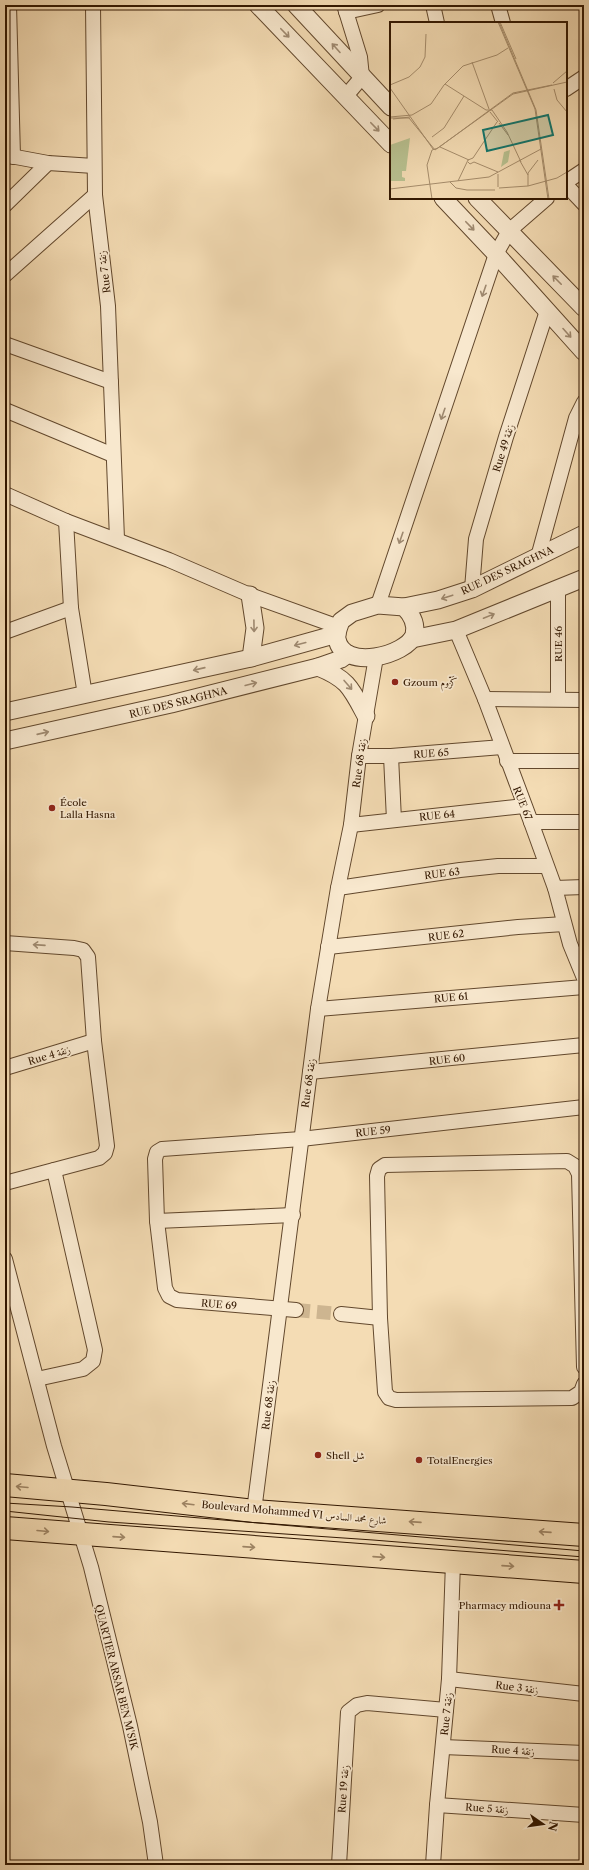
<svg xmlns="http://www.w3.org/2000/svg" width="589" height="1870" viewBox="0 0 589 1870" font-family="'Libre Caslon Text',Amiri,serif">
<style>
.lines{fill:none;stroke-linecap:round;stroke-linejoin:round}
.minor-tunnel{stroke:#cdb590;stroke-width:14;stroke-dasharray:14 7;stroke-linecap:butt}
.minor-casing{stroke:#62482d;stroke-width:16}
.tertiary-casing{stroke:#62482d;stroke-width:19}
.primary-casing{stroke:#321700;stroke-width:24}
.minor{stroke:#f8e8ce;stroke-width:14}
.tertiary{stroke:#f8e8ce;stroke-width:17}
.primary{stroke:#f4dcb4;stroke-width:22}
.tram{stroke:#321700;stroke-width:1}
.oneway{stroke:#9f8a71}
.oneway2{stroke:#9d8363}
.poi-dot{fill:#8f2418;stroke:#f8e8ce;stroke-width:1.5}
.labels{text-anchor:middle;stroke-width:3.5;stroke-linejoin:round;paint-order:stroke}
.street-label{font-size:10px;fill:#321700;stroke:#f8e8ce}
.poi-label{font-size:10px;fill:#321700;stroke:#f8e8ce;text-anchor:start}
.inset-road{fill:none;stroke:#a68d6c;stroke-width:1}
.view{fill:#0f766e;fill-opacity:0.15;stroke:#0f766e;stroke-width:2}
.inset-edge{fill:none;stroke:#321700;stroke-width:2}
</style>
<rect width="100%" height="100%" fill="#f4dcb4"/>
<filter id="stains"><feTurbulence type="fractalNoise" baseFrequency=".005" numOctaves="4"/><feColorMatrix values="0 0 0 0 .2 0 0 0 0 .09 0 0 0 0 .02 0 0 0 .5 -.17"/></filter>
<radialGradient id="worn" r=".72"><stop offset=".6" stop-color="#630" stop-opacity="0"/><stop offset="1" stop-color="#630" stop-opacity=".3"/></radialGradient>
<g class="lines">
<polyline class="minor-tunnel" points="296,1310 341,1314"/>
<defs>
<g id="minor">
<polyline points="9,5 13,157"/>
<polyline points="93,5 95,195 108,306 117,539"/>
<polyline points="344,5 360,57 362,77 346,96"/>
<polyline points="433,5 437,23"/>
<polyline points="498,5 503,23"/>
<polyline points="346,12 378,5"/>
<polyline points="566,89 584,77"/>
<polyline points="5,155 48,163 94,166"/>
<polyline points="566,182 584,170"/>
<polyline points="566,185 584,204"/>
<polyline points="5,205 48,163"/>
<polyline points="5,275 95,195"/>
<polyline points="5,344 111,382"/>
<polyline points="5,410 113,455"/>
<polyline points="5,494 66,521 169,560 250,595 339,627"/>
<polyline points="66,521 71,608 85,695"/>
<polyline points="538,557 576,418 584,402"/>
<polyline points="472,589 476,539 506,437 547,311"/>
<polyline points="378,605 496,254 509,231 547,198"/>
<polyline points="456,630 485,699 531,822 555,888 570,944 584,978"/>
<polyline points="5,632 71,608"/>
<polyline points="485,699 584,700"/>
<polyline points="558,699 558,589"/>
<polyline points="359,756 391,756 502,747"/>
<polyline points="391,756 394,820"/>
<polyline points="507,761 584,761"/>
<polyline points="531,822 584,822"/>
<polyline points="351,825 524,806"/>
<polyline points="338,888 460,870 498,866 546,866"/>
<polyline points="555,888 584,887"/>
<polyline points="5,943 74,948 83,950 88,957 94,1041 107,1146 105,1153 99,1158 5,1183"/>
<polyline points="328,947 518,927 564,924"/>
<polyline points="318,1009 584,987"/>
<polyline points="5,1068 94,1041"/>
<polyline points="310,1072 584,1045"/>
<polyline points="157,1221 293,1215"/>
<polyline points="5,1259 54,1446 91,1567 130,1726 150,1822 156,1865"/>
<polyline points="296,1310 177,1300 169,1296 165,1288 157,1221 155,1159 157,1152 162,1149 301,1139 584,1107"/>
<polyline points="341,1314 380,1318"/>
<polyline points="584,1367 579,1174 575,1166 567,1161 385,1165 379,1169 377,1176 380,1318 385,1392 389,1398 396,1400 572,1398 581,1392 584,1384"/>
<polyline points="37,1379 83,1369 93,1361 95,1350 54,1170"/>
<polyline points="254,1511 318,1009 338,888 351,825 359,756 376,657"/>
<polyline points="449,1679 584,1694"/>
<polyline points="443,1747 584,1753"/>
<polyline points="437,1805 584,1815"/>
<polyline points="339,1865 348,1712 357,1705 367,1703 446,1710"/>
<polyline points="433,1865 437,1805 449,1679 453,1562"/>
</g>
<g id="tertiary">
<polyline points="258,5 391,144"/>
<polyline points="296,5 391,107"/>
<polyline points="443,198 496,254 584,352"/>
<polyline points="477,198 584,308"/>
<polyline points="250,595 255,628 251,658"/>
<path d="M378,605l26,2c7,7 13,17 10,28 -7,20 -71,37 -77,4 -1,-6 2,-12 4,-18l11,-8z"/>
<polyline points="404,607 438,600 472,589 584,534"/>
<polyline points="412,639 456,630 584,578"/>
<path d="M318,667c30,12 33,21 48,49"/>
<polyline points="5,712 251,658 337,634"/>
<polyline points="5,741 171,704 318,667 341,659 348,654"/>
</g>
<g id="primary">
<polyline points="5,1485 106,1494 254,1511 584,1535"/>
<polyline points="5,1528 584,1572"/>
</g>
</defs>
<use href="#minor" class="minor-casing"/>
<use href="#tertiary" class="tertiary-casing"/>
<use href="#primary" class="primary-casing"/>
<use href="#minor" class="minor"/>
<use href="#tertiary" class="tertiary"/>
<use href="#primary" class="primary"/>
<g class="tram">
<polyline points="5,1503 72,1507 584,1551"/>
<polyline points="5,1511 109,1522 373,1540 584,1557"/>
</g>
</g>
<defs><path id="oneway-shaft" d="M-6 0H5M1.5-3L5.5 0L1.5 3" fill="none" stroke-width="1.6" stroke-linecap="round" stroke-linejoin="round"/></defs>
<g class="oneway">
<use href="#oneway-shaft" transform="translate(285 33) rotate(46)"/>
<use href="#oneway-shaft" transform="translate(336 48) rotate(-132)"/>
<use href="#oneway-shaft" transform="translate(375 127) rotate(46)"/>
<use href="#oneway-shaft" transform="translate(470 226) rotate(46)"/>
<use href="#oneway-shaft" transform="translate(557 280) rotate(-135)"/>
<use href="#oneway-shaft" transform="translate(484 291) rotate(109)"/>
<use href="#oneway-shaft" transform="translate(567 333) rotate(48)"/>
<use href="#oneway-shaft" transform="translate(443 414) rotate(109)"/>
<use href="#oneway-shaft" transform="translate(401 538) rotate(109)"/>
<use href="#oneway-shaft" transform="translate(447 597) rotate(162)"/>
<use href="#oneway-shaft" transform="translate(489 616) rotate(-22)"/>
<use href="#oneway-shaft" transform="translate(254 626) rotate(89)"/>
<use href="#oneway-shaft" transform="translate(300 644) rotate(165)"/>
<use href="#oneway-shaft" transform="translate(199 669) rotate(167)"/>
<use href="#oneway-shaft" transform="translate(251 684) rotate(-14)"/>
<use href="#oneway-shaft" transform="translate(348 685) rotate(49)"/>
<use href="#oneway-shaft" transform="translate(43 733) rotate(-13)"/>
<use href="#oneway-shaft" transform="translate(39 945) rotate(-176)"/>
</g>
<g class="oneway2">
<use href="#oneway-shaft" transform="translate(22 1487) rotate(-175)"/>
<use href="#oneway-shaft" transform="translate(188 1504) rotate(-173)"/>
<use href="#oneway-shaft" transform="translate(415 1522) rotate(-176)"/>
<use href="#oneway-shaft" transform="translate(43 1531) rotate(5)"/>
<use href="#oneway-shaft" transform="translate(545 1532) rotate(-176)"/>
<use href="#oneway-shaft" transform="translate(119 1537) rotate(4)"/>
<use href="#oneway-shaft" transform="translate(249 1547) rotate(4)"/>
<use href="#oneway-shaft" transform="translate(379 1557) rotate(4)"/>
<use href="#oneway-shaft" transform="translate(508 1566) rotate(4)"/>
</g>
<g class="poi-dot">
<circle cx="395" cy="682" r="4"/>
<circle cx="52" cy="808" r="4"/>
<circle cx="318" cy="1455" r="4"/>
<circle cx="419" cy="1460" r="4"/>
<path d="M557 1599h4v4h4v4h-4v4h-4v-4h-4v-4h4z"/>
</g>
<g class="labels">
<g class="street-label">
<text transform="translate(104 272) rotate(-97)" y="4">Rue 7 زنقة</text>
<text transform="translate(503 448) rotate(-73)" y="4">Rue 49 زنقة</text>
<text transform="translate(507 570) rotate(-25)" y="4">RUE DES SRAGHNA</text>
<text transform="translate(558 644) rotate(-90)" y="4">RUE 46</text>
<text transform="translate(178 702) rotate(-14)" y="4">RUE DES SRAGHNA</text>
<text transform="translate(431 753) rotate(-4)" y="4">RUE 65</text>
<text transform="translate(359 763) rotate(-82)" y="4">Rue 68 زنقة</text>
<text transform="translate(523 803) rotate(68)" y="4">RUE 67</text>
<text transform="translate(437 815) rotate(-6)" y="4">RUE 64</text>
<text transform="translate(442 873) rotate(-7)" y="4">RUE 63</text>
<text transform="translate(446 935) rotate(-7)" y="4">RUE 62</text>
<text transform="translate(451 997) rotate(-5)" y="4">RUE 61</text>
<text transform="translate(49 1055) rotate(-17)" y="4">Rue 4 زنقة</text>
<text transform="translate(447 1059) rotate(-6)" y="4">RUE 60</text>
<text transform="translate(308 1083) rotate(-82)" y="4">Rue 68 زنقة</text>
<text transform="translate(373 1131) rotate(-6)" y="4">RUE 59</text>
<text transform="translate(219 1304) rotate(5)" y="4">RUE 69</text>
<text transform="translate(268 1405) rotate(-83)" y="4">Rue 68 زنقة</text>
<text transform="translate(294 1512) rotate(5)" y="4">Boulevard Mohammed VI شارع محمد السادس</text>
<text transform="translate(117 1677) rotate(76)" y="4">QUARTIER ARSAR BEN M'SIK</text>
<text transform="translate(517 1687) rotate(7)" y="4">Rue 3 زنقة</text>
<text transform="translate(446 1714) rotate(-84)" y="4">Rue 7 زنقة</text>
<text transform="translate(513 1750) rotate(3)" y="4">Rue 4 زنقة</text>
<text transform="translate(343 1789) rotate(-86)" y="4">Rue 19 زنقة</text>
<text transform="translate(487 1808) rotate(4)" y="4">Rue 5 زنقة</text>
</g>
<g class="poi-label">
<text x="403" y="686">Gzoum كَزّوم</text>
<text x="60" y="806">École<tspan x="60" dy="12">Lalla Hasna</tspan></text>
<text x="326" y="1459">Shell شل</text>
<text x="427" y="1464">TotalEnergies</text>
<text x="551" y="1609" text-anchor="end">Pharmacy mdiouna</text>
</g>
</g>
<g transform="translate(390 22)">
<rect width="177" height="177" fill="#f4dcb4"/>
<path d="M20,116l-4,33h-4v6l3,1v3h-15v-36zM120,128l-2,12 -7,5 3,-15z" fill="#b8c190"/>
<path class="inset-road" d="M108,0l37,87 13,90M109,0l37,88 13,89M110,0l16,37M82,40l17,47M163,61l14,-12M55,62l41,26h6l15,22 14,30M0,63l19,-8 11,-10 5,-10 1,-23M0,66l43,61M164,67l3,11 10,12M100,90l8,10M0,95l22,-2 19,-11 13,-19 19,-19 34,-11 11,-7M0,96h19l26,32 78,-56 54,-12M3,97l17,-2M109,101l9,12M42,115l12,-9 20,-32M50,125l29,13M130,139l8,14M78,140l2,2 4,-2 24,10M108,152v13M68,159l10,-21 5,-2 24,-36M60,160l6,6 11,2h28M138,164v-13l10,-13M109,166l29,-2 29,-8 10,-6M0,167l99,-12 52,-28M42,177l-5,-34 5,-15 6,-2 75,-55 39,-8"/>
<path class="view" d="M158,93l5,20 -66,16 -4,-21z"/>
<rect width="177" height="177" class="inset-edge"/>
</g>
<rect width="589" height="1870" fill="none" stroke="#f4dcb4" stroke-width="20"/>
<rect x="6" y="6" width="577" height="1858" fill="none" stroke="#321700" stroke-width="2"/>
<rect x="10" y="10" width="569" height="1850" fill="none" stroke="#321700"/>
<g transform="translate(543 1824) rotate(103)" stroke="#f8e8ce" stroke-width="3" paint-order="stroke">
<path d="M0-3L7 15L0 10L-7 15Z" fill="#321700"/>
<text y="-6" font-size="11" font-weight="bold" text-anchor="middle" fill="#321700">N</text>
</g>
<rect width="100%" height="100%" filter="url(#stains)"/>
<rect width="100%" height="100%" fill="url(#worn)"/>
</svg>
